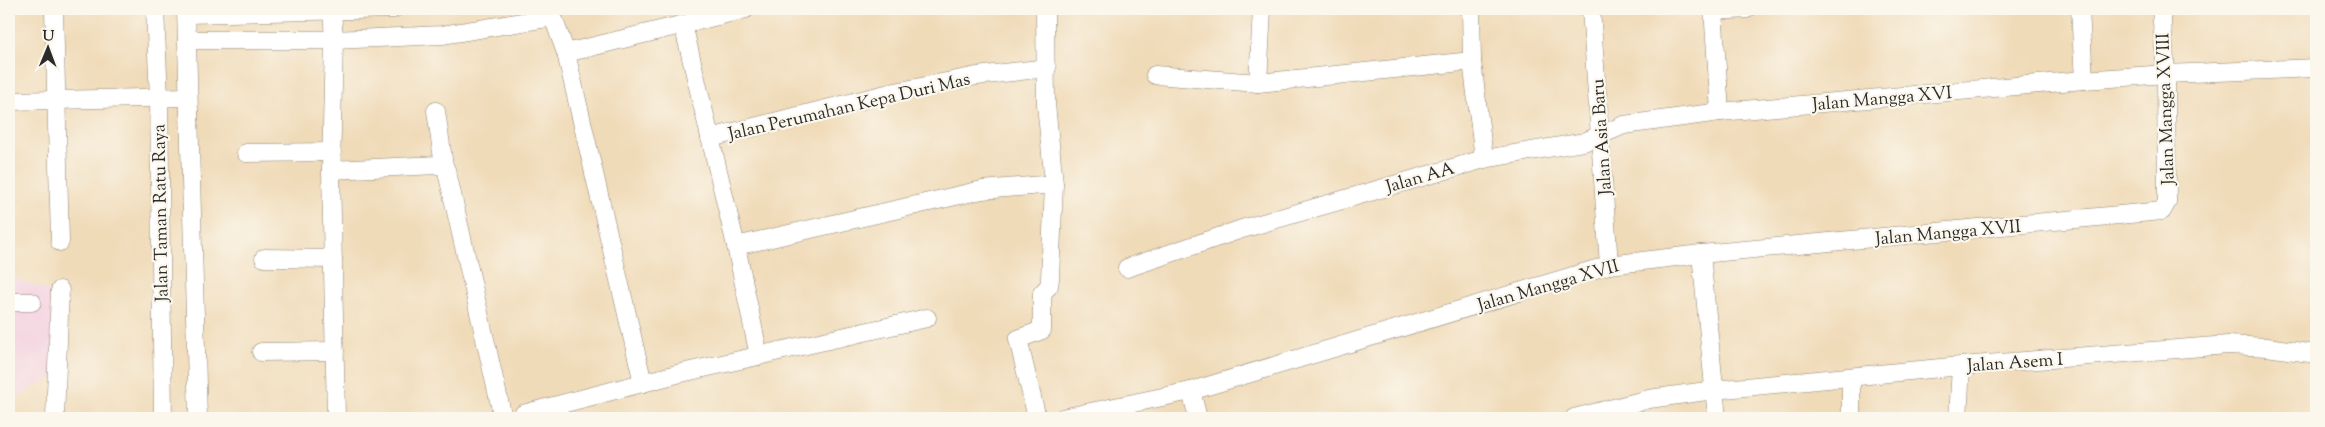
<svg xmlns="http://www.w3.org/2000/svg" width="2325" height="427" viewBox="0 0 2325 427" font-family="'Sorts Mill Goudy',serif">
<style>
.built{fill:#f3cfe0}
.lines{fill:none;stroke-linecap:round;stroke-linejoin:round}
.minor-casing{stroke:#8e8372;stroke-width:19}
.minor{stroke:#fff;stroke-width:18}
.labels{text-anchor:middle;stroke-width:4.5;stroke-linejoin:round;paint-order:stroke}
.street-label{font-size:18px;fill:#2b2b2b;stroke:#fbf7ec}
</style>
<rect width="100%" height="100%" fill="#fbf7ec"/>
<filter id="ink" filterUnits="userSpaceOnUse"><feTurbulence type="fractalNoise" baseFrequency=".02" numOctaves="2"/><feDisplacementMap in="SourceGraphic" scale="10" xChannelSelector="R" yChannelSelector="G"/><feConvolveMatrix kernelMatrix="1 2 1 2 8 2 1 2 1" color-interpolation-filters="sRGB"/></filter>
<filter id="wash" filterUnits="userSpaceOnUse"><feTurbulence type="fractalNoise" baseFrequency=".0096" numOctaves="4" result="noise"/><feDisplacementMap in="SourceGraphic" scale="20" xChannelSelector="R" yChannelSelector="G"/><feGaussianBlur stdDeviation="1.12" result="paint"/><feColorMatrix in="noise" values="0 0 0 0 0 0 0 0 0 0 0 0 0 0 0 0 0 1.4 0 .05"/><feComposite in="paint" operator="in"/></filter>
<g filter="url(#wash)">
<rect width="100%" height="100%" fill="#f0dbb9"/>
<polygon class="built" points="9,276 65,297 60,372 9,402"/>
</g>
<g filter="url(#ink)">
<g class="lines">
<defs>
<g id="minor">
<polyline points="54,9 60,242"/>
<polyline points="155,9 159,98 163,418"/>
<polyline points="186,9 198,418"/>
<polyline points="332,9 334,40 331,170 336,418"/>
<polyline points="550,9 566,53 643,383"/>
<polyline points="1471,9 1472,61 1484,159"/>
<polyline points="1591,9 1609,265"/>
<polyline points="1713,9 1720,112"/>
<polyline points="2080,9 2084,80"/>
<polyline points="1714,11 1747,9"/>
<polyline points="186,14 394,9"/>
<polyline points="683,24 736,246 759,356"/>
<polyline points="187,40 334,40 442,35 553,17"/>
<polyline points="566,53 746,9"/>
<polyline points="1155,75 1258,83 1472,61"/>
<polyline points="1258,83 1262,9"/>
<polyline points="9,101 188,97"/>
<polyline points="436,111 444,166"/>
<polyline points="710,138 890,93 977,76 1047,68"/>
<polyline points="246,153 332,152"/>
<polyline points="331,170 438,165 444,166 447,172 503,418"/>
<polyline points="736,246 982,190 1054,184"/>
<polyline points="1701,254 1717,418"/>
<polyline points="264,258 333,259"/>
<polyline points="1127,268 1242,229 1484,159 1584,142 1624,125 1720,112 2084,80 2166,74 2316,68"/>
<polyline points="9,302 32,302"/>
<polyline points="261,352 335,351"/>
<polyline points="1191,391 1198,418"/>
<polyline points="523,414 677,374 927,318"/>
<polyline points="55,418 60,290"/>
<polyline points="1037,418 1018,339 1042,330 1042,293 1049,286 1050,279 1054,184 1046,104 1045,9"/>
<polyline points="1062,418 1191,391 1609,265 1701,254 2162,211 2167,202 2166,74 2161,9"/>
<polyline points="1574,418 1649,399 1714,390 1961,366 2228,345 2267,347 2316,354"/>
<polyline points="1851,418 1851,378"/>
<polyline points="1958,418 1961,366"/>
</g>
</defs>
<use href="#minor" class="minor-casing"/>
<use href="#minor" class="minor"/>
</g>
</g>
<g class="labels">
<g class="street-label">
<text transform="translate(1882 98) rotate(-5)" y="6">Jalan Mangga XVI</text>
<text transform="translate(849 106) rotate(-13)" y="6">Jalan Perumahan Kepa Duri Mas</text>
<text transform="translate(2165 109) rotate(-92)" y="6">Jalan Mangga XVIII</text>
<text transform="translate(1601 137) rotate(-94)" y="6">Jalan Asia Baru</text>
<text transform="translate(1420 177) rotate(-16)" y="6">Jalan AA</text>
<text transform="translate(160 213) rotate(-91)" y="6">Jalan Taman Ratu Raya</text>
<text transform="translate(1948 232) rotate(-5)" y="6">Jalan Mangga XVII</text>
<text transform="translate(1548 285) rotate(-16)" y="6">Jalan Mangga XVII</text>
<text transform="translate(2015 362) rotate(-4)" y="6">Jalan Asem I</text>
</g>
</g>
<rect width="2325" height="427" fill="none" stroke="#fbf7ec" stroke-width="30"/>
<g transform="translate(48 48) rotate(1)" stroke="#fbf7ec" stroke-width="4" paint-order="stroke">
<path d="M0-4L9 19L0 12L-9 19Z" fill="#2b2b2b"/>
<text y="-8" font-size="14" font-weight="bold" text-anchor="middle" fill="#2b2b2b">U</text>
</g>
</svg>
